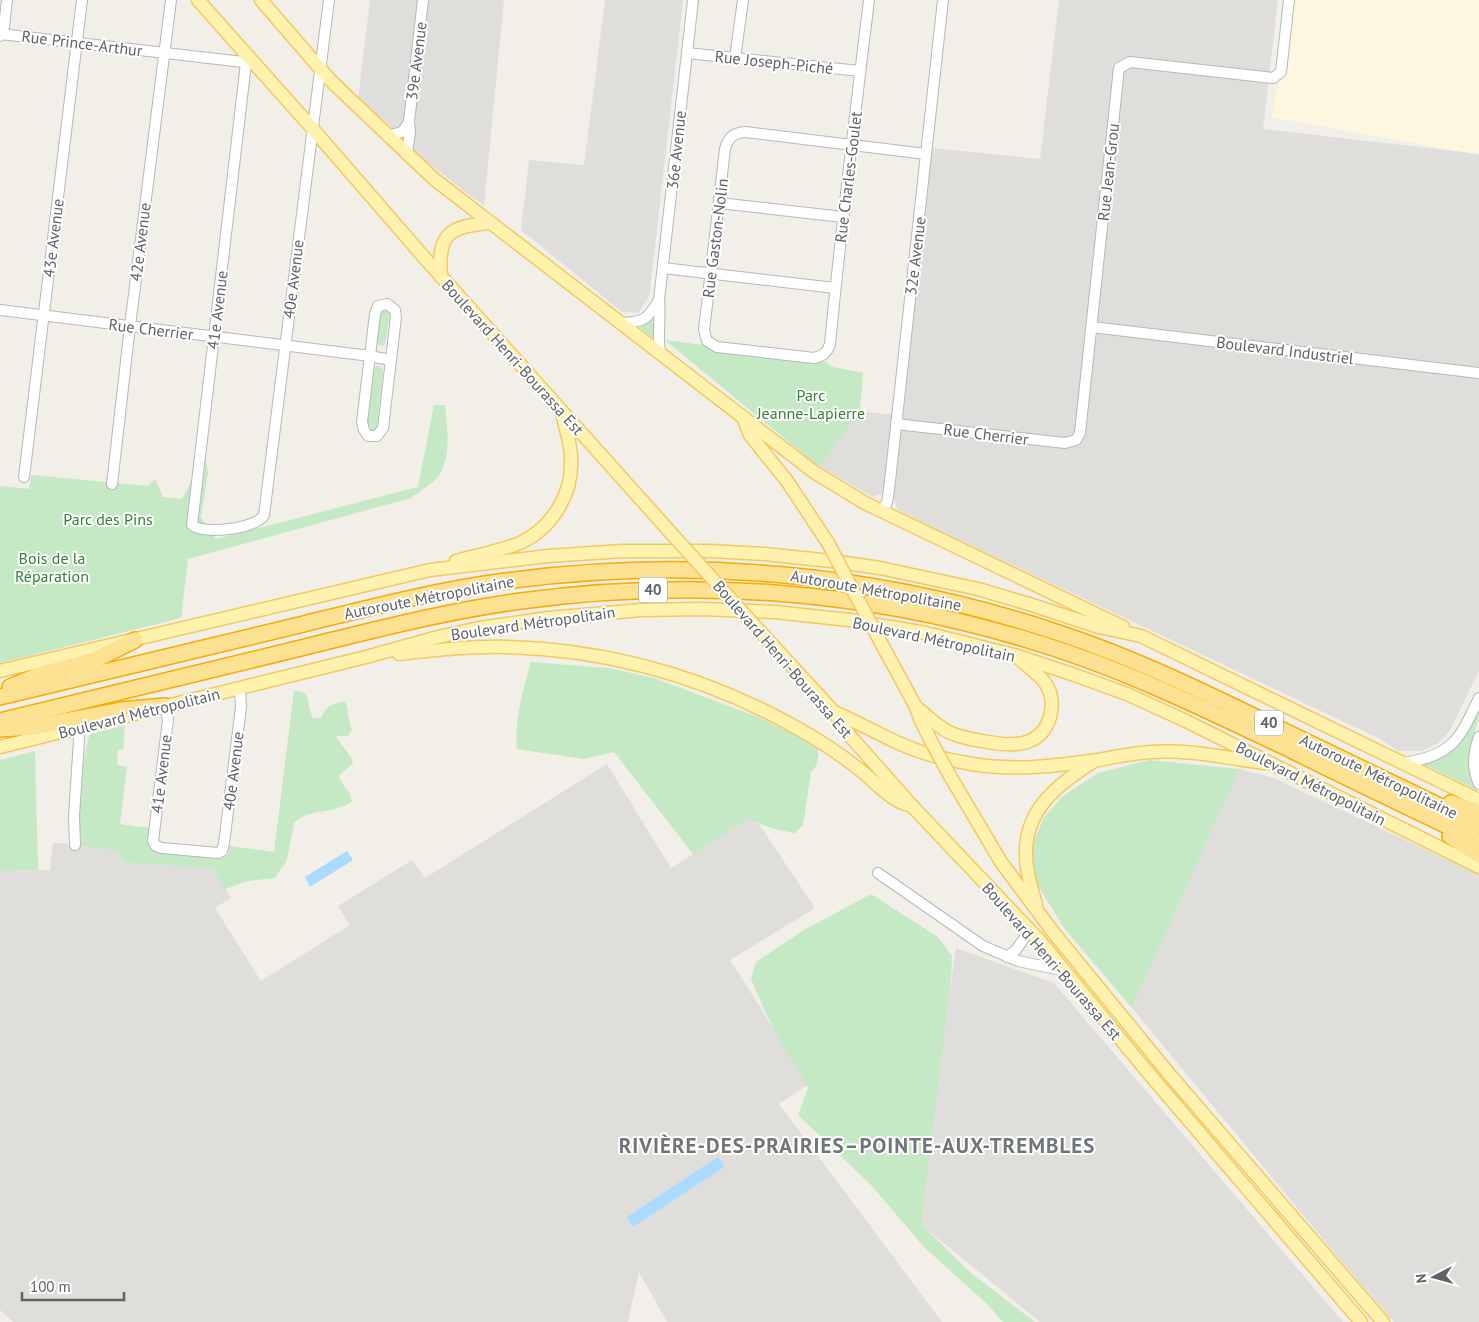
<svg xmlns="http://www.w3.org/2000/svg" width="1479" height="1322" viewBox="0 0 1479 1322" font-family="'PT Sans',sans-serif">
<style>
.commercial{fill:#fef7e0}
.industrial{fill:#e0deda}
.green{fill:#c5e8c5}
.water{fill:#aadaff}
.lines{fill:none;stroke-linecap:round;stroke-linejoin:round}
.minor-casing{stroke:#b5b8bc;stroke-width:12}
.major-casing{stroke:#f2c960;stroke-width:15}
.highway-casing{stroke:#f9ab00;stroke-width:18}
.minor{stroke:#fff;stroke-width:10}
.major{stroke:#fff2af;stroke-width:12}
.highway{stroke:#fde293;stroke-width:15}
.major-bridge-casing{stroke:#f2c960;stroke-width:15;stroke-linecap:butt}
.major-bridge{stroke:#fff2af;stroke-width:12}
.labels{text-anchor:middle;stroke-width:4;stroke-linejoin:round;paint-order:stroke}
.shield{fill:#fff;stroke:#8f9295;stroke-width:1}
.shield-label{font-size:15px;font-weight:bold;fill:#5f6368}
.street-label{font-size:16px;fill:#5f6368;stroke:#fff}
.park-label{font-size:16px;fill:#348238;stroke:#fff}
.district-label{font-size:21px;font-weight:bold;letter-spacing:1px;fill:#70757a;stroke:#fff}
</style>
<rect width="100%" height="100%" fill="#f1efe8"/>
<polygon class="commercial" points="1289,0 1479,0 1479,155 1271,117 1281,72"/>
<g class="industrial">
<polygon points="370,0 504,0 484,205 464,191 416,153 387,123 358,99"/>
<polygon points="605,0 683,0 650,291 647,300 638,313 622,312 521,230 529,160 584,165"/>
<polygon points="1059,0 1278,0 1263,129 1479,154 1479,671 1449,732 1437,744 1421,751 1398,751 1380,739 926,524 897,509 895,500 879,494 873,497 819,466 860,411 903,416 932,148 1040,159"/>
<polygon points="607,764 671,868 748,819 759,824 815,908 730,960 809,1084 779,1104 942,1322 667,1322 639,1272 628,1322 13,1322 0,1310 0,871 50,870 53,843 60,843 117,851 124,863 212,868 231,898 215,908 261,981 350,925 338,906 412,860 425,878"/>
<polygon points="1240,769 1274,778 1479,875 1479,1322 1394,1322 1341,1261 1132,1008"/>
<polygon points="956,948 1054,983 1343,1322 1040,1322 918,1222"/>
</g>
<g class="green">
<polygon points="384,308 389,310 390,314 385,345 382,346 379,345 377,341 381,313"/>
<polygon points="655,315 654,339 638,326"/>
<polygon points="665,340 823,361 833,367 863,373 860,411 819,467"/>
<polygon points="376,366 380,366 383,370 377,427 374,431 371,431 367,426 374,371"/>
<path d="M434,405h11c2,22 7,50 -6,70 -5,8 -21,17 -28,23l-223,61 -7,59 -181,45v-177l29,3 2,-14 117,11 7,-7 8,18 19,2 23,-44 3,18 -7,44 15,22 202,-52z"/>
<path d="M531,662l78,6 45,10 104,39 43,21 17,11c0,9 1,16 -7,23l-8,53 -8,8 -21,-4 -26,-10 -55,35 -79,-102 -31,7 -66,-10c-3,-29 6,-59 14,-87z"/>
<path d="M294,690l11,3c5,8 3,17 8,25h8c6,-14 11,-13 24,-17 4,8 3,20 7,29l-4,6h-12c5,10 13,16 17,26 -4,6 -10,9 -14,14 3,10 11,14 13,25 -17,14 -42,6 -58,22l-7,37 -12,18 -27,3 -23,8 -13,-21 -88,-5 -7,-12 -36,-5c-3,-30 -2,-61 4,-91 1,-7 3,-13 4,-19l2,-2 34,-9 -2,25h-5l-1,15 10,2 -7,57 30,4 -2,15 6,8 65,8 9,-4 1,-9 45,6z"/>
<path d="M1479,710c0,17 -10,33 -10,50 0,11 6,21 8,30l-54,-26c4,-1 10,-2 15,-5 21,-9 31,-29 41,-49z"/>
<polygon points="35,751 38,870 0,871 0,760"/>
<polygon points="1149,760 1240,769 1132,1008 1064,928 1037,884 1031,849 1044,817 1063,796 1098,773"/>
<polygon points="871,894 938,937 952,956 951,980 921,1224 971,1273 1035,1322 1003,1322 987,1304 924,1247 871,1185 798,1115 808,1088 802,1076 783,1047 764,1009 751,979 756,962 804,930"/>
</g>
<g class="water">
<polygon points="347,851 353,860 310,887 305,877"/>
<polygon points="718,1157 724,1167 633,1227 627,1217"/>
</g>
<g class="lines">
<defs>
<g id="minor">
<path d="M869,0c-14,114 -28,229 -39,344 -3,9 -7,12 -16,14l-97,-11 -10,-6 -3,-11 21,-181c3,-11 8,-16 20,-17l181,22"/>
<polyline points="0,34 252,63"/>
<polyline points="0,36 4,27 7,0"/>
<polyline points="687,53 860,71"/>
<polyline points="735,58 743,0"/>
<path d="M246,63l-54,462c12,10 64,4 72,-10l65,-515"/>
<polyline points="387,136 402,132 409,122"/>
<polyline points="407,155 410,131 409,122 423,0"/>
<polyline points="719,203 843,217"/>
<polyline points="663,268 835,288"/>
<polygon points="387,304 395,310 396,317 383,428 377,436 368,436 364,430 362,422 375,314 378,306"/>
<polyline points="0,310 370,356 390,360"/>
<path d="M622,323c22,-1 26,-4 37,-23"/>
<polyline points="1092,327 1479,373"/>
<path d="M660,353c-3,-18 1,-35 -1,-53l34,-300"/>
<polyline points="896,424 1065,443 1076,440 1080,433 1119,68 1130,62 1273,78 1281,72 1289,0"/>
<polyline points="24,477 82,0"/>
<polyline points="112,484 130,326 171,0"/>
<polyline points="882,512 887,502 889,490 943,0"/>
<polyline points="165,706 168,720 153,841 156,846 162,848 218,853 222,851 224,843 241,707 240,688"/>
<path d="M1479,737c-6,17 -7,31 0,47"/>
<path d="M1404,763c49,-8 55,-23 75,-65"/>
<polyline points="75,845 74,816 79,740 78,729"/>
<polyline points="878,873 983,946 1018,961 1066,971"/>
<polyline points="1007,957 1016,950 1030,930"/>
</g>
<g id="major">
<polyline points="198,0 312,128 422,255 671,533"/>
<polyline points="261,0 330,80 434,179 814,472 865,503 1123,627"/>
<path d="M441,277c-4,-44 9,-51 49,-54"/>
<polyline points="743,417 750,435 787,481 828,543"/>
<path d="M456,561c21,-6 44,-10 64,-18 32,-15 53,-49 51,-84 0,-16 -6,-31 -9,-46"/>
<polyline points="755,626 834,712 850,736 913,807 1041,942 1145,1069 1361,1322"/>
<polyline points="880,641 916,707 921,721 932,743"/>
<path d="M399,654c36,-4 73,-8 109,-7 102,3 200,31 289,81 22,12 43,26 63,42 12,9 25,24 38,31 4,2 9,4 14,5"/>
<polyline points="0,671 430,570 548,556 623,551 710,551 765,554 831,561 880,568 978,589 1029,604 1099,627 1141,636 1479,800"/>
<path d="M916,707c13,10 24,23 40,28 9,3 18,5 26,6 26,5 58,9 68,-24 3,-11 2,-23 -4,-33 -7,-10 -19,-18 -28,-26"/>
<path d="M834,712c21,9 41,20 62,30 24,11 50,18 76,22 42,7 84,2 126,-4 17,-3 35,-7 53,-8 38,-3 75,6 113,11"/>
<polyline points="0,747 366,657 438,637 479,628 548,618 641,610 701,609 775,612 849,620 926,633 1014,655 1072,674 1127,694 1186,721 1479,867"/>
<polyline points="950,776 1001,862 1053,932 1170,1075 1383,1322"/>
<path d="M1036,905c-4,-16 -10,-32 -10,-49 -2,-46 32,-72 67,-94"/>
</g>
<g id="highway">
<polyline points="10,687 39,675 95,660 135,640"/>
<path d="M0,697c93,-22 186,-45 279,-67 75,-18 150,-39 227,-49 185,-25 373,-8 550,51 74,24 144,58 214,92 69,33 139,67 209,101"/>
<path d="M0,721c100,-24 201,-49 301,-73 73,-18 145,-37 220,-47 174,-24 352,-10 520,43 87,27 168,67 250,106 62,31 125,61 188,91"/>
<polyline points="0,729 34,727 121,710 165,706"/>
<polyline points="1451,803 1479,812"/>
<polyline points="1450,836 1479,855"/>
</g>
</defs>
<use href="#minor" class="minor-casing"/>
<use href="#major" class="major-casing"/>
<use href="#highway" class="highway-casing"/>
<use href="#minor" class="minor"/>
<use href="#major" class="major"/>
<use href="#highway" class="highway"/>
<defs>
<g id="major-bridge">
<polyline points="671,533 755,626"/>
<polyline points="828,543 880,641"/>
<polyline points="932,743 950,776"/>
</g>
</defs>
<use href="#major-bridge" class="major-bridge-casing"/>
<use href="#major-bridge" class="major-bridge"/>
</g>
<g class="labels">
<g class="shield">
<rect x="639" y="577.5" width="28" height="25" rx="4"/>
<rect x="1255" y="710.5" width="28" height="25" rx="4"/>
</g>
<g class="shield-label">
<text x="653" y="595">40</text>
<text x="1269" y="728">40</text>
</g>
<g class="street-label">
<text transform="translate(82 43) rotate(7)" y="6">Rue Prince-Arthur</text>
<text transform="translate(416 61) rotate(-83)" y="6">39e Avenue</text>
<text transform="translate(774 62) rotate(6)" y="6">Rue Joseph-Piché</text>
<text transform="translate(676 150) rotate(-84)" y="6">36e Avenue</text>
<text transform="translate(1108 172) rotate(-84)" y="6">Rue Jean-Grou</text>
<text transform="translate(848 177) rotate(-83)" y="6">Rue Charles-Goulet</text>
<text transform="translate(53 238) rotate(-83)" y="6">43e Avenue</text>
<text transform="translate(715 238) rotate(-83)" y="6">Rue Gaston-Nolin</text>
<text transform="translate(140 242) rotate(-83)" y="6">42e Avenue</text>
<text transform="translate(915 256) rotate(-83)" y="6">32e Avenue</text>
<text transform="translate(293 279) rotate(-83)" y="6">40e Avenue</text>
<text transform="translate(217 310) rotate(-83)" y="6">41e Avenue</text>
<text transform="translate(151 329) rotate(7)" y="6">Rue Cherrier</text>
<text transform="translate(1285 350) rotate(7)" y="6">Boulevard Industriel</text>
<text transform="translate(513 357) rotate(48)" y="6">Boulevard Henri-Bourassa Est</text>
<text transform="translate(986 434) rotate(7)" y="6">Rue Cherrier</text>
<text transform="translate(876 590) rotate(10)" y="6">Autoroute Métropolitaine</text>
<text transform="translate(429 597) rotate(-11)" y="6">Autoroute Métropolitaine</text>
<text transform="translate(533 623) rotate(-8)" y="6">Boulevard Métropolitain</text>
<text transform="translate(934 639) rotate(12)" y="6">Boulevard Métropolitain</text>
<text transform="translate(783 659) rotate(49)" y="6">Boulevard Henri-Bourassa Est</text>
<text transform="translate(139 713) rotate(-14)" y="6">Boulevard Métropolitain</text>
<text transform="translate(233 771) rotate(-83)" y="6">40e Avenue</text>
<text transform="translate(161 774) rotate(-83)" y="6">41e Avenue</text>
<text transform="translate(1379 776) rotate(26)" y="6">Autoroute Métropolitaine</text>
<text transform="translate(1311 783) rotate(27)" y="6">Boulevard Métropolitain</text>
<text transform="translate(1052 961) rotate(49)" y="6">Boulevard Henri-Bourassa Est</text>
</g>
<g class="park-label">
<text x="811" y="401">Parc<tspan x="811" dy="18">Jeanne-Lapierre</tspan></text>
<text x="108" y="525">Parc des Pins</text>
<text x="52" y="564">Bois de la<tspan x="52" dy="18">Réparation</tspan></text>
</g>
<g class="district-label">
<text x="857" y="1153">RIVIÈRE-DES-PRAIRIES–POINTE-AUX-TREMBLES</text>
</g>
</g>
<g transform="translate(1434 1277) rotate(264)" stroke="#ffffff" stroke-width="4" paint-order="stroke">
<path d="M0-4L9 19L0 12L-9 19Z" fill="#5f6368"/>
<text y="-8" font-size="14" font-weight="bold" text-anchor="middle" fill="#5f6368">N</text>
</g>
<path d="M22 1292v8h102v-8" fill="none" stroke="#5f6368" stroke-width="2.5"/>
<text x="30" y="1292" font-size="15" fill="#5f6368" stroke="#ffffff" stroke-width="4" paint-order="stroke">100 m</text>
</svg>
